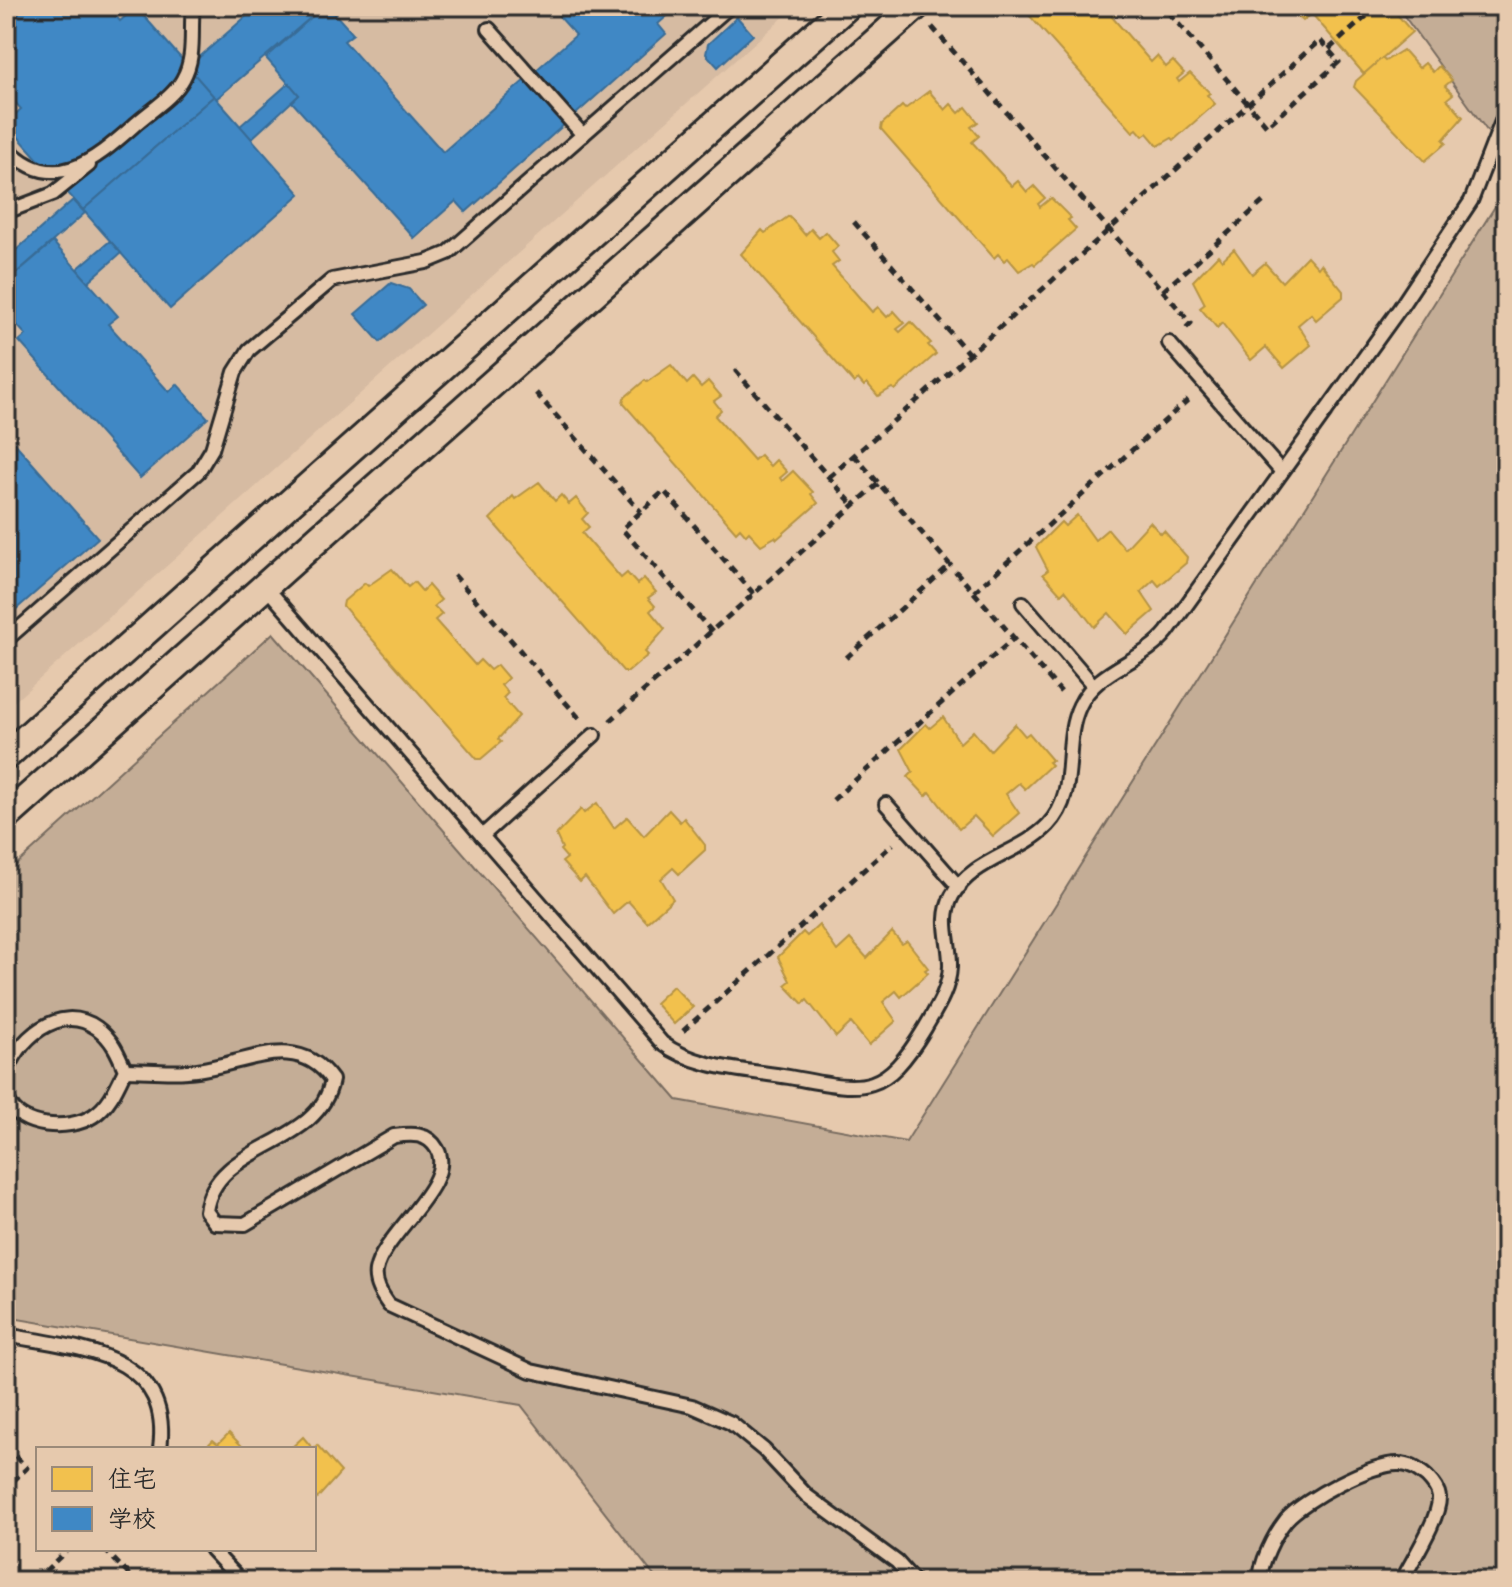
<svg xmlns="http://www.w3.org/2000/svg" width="1512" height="1587" viewBox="0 0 1512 1587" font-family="Mynerve,'LXGW WenKai TC',sans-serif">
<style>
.built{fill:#d6bba2}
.green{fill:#c4ad96;stroke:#786c60;stroke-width:2}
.homes{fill:#f2c14e;stroke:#b69444;stroke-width:2}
.schools{fill:#3f88c5;stroke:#396c97;stroke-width:2}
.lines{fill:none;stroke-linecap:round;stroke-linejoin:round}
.lane-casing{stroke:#2b2b2b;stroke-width:18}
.street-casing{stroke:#2b2b2b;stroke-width:32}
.path{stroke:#2b2b2b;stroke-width:5;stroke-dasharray:8 6;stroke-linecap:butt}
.lane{stroke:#e6c9ad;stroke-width:12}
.street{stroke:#e6c9ad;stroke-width:26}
</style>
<rect width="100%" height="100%" fill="#e6c9ad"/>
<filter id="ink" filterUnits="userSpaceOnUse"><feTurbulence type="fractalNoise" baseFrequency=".0125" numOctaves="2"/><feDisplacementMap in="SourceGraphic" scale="16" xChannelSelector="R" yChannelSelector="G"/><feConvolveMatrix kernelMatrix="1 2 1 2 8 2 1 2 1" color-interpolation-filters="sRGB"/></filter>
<g filter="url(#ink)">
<polygon class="built" points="6,6 796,6 6,709"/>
<g class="green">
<polygon points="1397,6 1506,6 1506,157"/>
<polygon points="1506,189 1506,1581 658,1581 521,1405 6,1317 6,874 273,633 677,1100 906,1142"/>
</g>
<g class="homes">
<polygon points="1021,6 1113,6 1118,11 1112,17 1151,62 1157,56 1166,67 1173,61 1184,73 1177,79 1179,82 1190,73 1210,93 1207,95 1215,104 1174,140 1172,138 1158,146 1147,133 1143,136 1137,129 1133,132"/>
<polygon points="1286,6 1321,6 1303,21"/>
<polygon points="1321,6 1390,6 1412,32 1364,74 1312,14"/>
<polygon points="1403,50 1419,68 1425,63 1433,72 1439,66 1452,80 1445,86 1453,94 1447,99 1463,117 1443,140 1446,143 1425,161 1354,87 1356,81 1382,58 1385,61"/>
<polygon points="929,91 945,110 951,104 959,113 966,107 978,122 971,127 979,136 972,142 1012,186 1018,181 1027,192 1034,186 1045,198 1038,204 1040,207 1051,198 1071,218 1068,220 1076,229 1035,265 1033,263 1019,271 1008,258 1004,261 998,254 994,258 881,129 882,124 902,106 905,109"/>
<polygon points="789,216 805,235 811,229 819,238 826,232 838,246 832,252 839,261 832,266 872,312 878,307 887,317 894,311 905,323 897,329 900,332 911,322 931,343 928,345 936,354 895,390 892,388 878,396 867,383 864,386 858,379 854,383 741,254 762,230 765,233"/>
<polygon points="1234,249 1252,274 1265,263 1282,282 1307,256 1318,268 1321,264 1343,291 1343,297 1316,320 1311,314 1298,325 1311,345 1284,368 1266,347 1251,360 1222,323 1217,328 1200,308 1205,304 1193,281 1218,255 1222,260"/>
<polygon points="671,365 687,384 693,378 701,387 708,381 721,396 714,401 721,410 715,416 754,460 760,455 770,466 776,460 787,472 780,478 782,481 793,471 813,492 811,494 818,503 777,539 775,537 761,545 749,532 746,535 740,528 736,532 623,403 624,398 645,380 647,382"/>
<polygon points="539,482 555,501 561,495 569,504 576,498 588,513 582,519 589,527 582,533 621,578 627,573 637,584 644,578 656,592 648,598 655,606 650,611 665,629 645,652 648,655 628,672 624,672 490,519 513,496 515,499"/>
<polygon points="1077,515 1095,540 1108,529 1125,549 1150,522 1161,534 1164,531 1187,557 1186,563 1159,586 1154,580 1141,592 1154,611 1127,634 1109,613 1094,627 1065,590 1061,594 1043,574 1048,570 1036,547 1061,522 1065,526"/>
<polygon points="392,569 408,587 414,582 422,591 428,585 441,600 434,606 442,614 435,620 475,665 480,660 490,670 497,665 508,678 501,685 508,693 503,698 519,716 498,739 501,742 481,759 477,759 343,606 344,601 365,583 368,586"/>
<polygon points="943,717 960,743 973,731 990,751 1015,724 1025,736 1029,733 1052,760 1048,762 1051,765 1025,789 1019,783 1006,794 1019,813 993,836 974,816 959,829 930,792 926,796 908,777 913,772 901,749 926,724 930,728"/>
<polygon points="597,803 614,828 627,817 644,836 669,810 680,822 684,818 705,845 705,850 679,874 673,868 661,879 673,899 647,922 628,901 613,914 585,877 580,882 562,862 567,858 560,850 562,848 556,835 581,809 584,813"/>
<polygon points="819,925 837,951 850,939 867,958 892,932 902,944 907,941 928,968 925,970 928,973 901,997 896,991 883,1002 896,1021 869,1045 851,1023 836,1037 807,1000 803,1004 785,985 790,981 778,957 803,932 807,936"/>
<polygon points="673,986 693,1007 674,1024 655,1003"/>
<polygon points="229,1433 244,1448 204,1449 213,1440 218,1444"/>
<polygon points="303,1437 313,1449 317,1445 341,1472 315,1501 314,1449 290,1449"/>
</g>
<g class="schools">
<polygon points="6,6 107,6 120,21 136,7 214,96 83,210 6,123 21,109 6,92"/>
<polygon points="258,6 324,6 216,99 188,67"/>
<polygon points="324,6 328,6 353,34 344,41 443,152 576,35 550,6 670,6 674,10 658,24 666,34 466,212 456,201 414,238 292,102 299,95 266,58"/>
<polygon points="737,17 753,35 718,67 706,54 708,44"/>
<polygon points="289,83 299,95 251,139 240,126"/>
<polygon points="214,96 300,194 170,309 83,210"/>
<polygon points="73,200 85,213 6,282 6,259"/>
<polygon points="110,241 121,253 88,282 77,269"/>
<polygon points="53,242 118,316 108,324 169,392 177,384 208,418 140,478 19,341 26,335 6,313 6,282"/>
<polygon points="391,283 409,289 423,305 380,342 355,314"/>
<polygon points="6,433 98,538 6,618"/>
</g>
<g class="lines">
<defs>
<g id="lane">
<polyline points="489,29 583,135"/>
<path d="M6,147c49,52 92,10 132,-25 15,-13 36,-26 45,-43 13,-23 7,-48 10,-73"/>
<polyline points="6,212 53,194 89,165"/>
<polyline points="1169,343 1281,471"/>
<path d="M265,586l397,457c34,26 86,27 127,34 75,14 94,21 136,-49 11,-19 24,-38 25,-61 1,-25 -11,-46 2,-71 20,-37 68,-42 96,-71 32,-33 13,-82 32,-120 17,-36 63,-43 87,-73l233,-324 71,-107 35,-90"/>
<polyline points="1023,603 1093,685"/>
<polyline points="6,640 198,472 212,449 235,372 249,350 332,280 426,262 448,253 730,6"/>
<polyline points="886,804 959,887"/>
<polyline points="482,836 594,735"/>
<path d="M125,1070c20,0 42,3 62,1 51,-2 108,-44 145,9 -13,69 -116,61 -126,131l9,12 30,1 149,-88c17,-2 33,-4 43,13 20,34 -55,86 -61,122 -2,13 6,24 13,34l142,66 161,35 39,17 33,27 43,46 90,66 17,19"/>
<path d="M6,1076c9,-35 53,-75 91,-48 15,11 21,25 28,42 -8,17 -16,36 -32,46 -23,15 -74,13 -85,-16 -2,-5 -1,-13 -2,-19"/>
<path d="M6,1335c69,13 167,16 154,114"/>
<polyline points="211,1549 241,1581"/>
<path d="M1260,1581c0,-18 14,-46 26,-61 17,-20 87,-58 114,-56 9,0 20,7 27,13 5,5 11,12 12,20 1,21 -28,65 -37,84"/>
</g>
<g id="street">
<polyline points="6,756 847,6"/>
<polyline points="6,817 916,6"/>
</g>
</defs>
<use href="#lane" class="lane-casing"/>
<use href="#street" class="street-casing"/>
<g class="path">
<polyline points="932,27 1191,323 1185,329"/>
<polyline points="1329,49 1378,6"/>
<polyline points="854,222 968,353"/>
<polyline points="1163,291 1265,200"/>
<polyline points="735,370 854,506"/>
<polyline points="536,393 641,512"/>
<polyline points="854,455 1061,692"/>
<path d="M829,477c166,-143 328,-291 491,-437l19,22 -72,64 -104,-120"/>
<polyline points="454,575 580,719"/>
<polyline points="974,592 1190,398"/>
<polyline points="712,632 622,529 664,491 754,594"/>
<polyline points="846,658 950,565"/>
<polyline points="610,721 879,483"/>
<polyline points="833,800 1014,638"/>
<polyline points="683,1031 893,844"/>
<polyline points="6,1446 27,1468 6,1488"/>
<polyline points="104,1549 135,1581"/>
<polyline points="35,1581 68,1549"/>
</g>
<use href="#lane" class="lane"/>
<use href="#street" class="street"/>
</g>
</g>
<rect width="1512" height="1587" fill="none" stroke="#e6c9ad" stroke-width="32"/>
<rect x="16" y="16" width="1480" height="1555" fill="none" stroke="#2b2b2b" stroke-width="3" filter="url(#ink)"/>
<rect x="36" y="1447" width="280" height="104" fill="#e6c9ad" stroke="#9b8a79" stroke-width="2"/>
<rect x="52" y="1467" width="40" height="24" fill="#f2c14e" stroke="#9b8a79" stroke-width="2"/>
<text x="108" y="1487" font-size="24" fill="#2b2b2b">住宅</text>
<rect x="52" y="1507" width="40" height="24" fill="#3f88c5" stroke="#9b8a79" stroke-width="2"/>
<text x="108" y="1527" font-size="24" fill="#2b2b2b">学校</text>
</svg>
